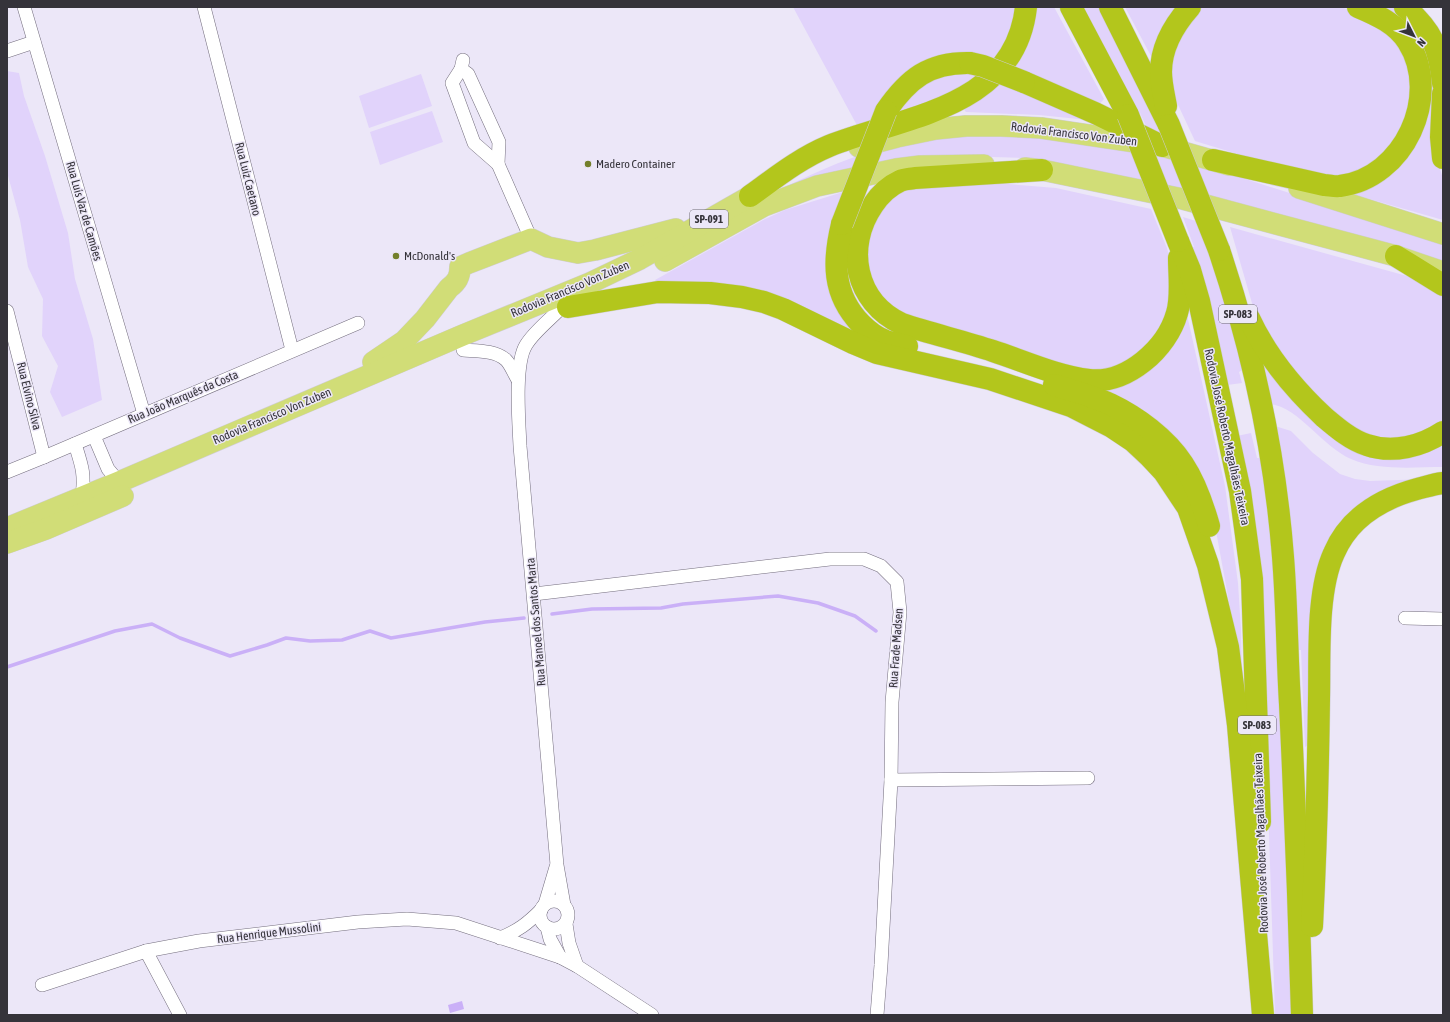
<svg xmlns="http://www.w3.org/2000/svg" width="1450" height="1022" viewBox="0 0 1450 1022" font-family="'Asap Condensed',sans-serif">
<style>
.green{fill:#e1d3fb}
.water{fill:#cab0f7}
.lines{fill:none;stroke-linecap:round;stroke-linejoin:round}
.stream{stroke:#cab0f7;stroke-width:3.5}
.street-casing{stroke:#746e7e;stroke-width:14}
.primary-casing{stroke:#cfced0;stroke-width:22}
.highway-casing{stroke:#cfced0;stroke-width:23}
.street{stroke:#fff;stroke-width:13}
.primary{stroke:#d1dd77;stroke-width:21}
.highway{stroke:#b3c61c;stroke-width:22}
.highway-bridge-casing{stroke:#cfced0;stroke-width:23;stroke-linecap:butt}
.highway-bridge{stroke:#b3c61c;stroke-width:22}
.poi-dot{fill:#737f2b;stroke:#ece7f8;stroke-width:1.5}
.labels{text-anchor:middle;stroke-width:3;stroke-linejoin:round;paint-order:stroke}
.shield{fill:#ece7f8;stroke:#6c6973;stroke-width:1}
.shield-label{font-size:11px;font-weight:bold;fill:#35333a}
.street-label{font-size:12px;fill:#35333a;stroke:#ece7f8}
.poi-label{font-size:12px;fill:#35333a;stroke:#ece7f8;text-anchor:start}
</style>
<rect width="100%" height="100%" fill="#ece7f8"/>
<g class="green">
<polygon points="793,7 1019,7 1017,25 996,62 961,58 869,127 859,129"/>
<polygon points="1033,7 1054,7 1104,99 1096,108 1011,67"/>
<polygon points="1080,7 1102,7 1166,133 1152,139 1140,113 1137,113"/>
<polygon points="1125,7 1182,7 1152,58"/>
<polygon points="1200,7 1342,7 1368,19 1404,46 1415,100 1395,149 1341,181 1293,171 1195,141 1172,92 1169,63 1189,19"/>
<polygon points="1377,7 1396,7 1402,11 1436,65 1436,155 1443,179 1443,220 1352,194 1352,191 1427,99"/>
<polygon points="7,71 19,73 24,96 45,156 68,233 75,279 93,339 102,400 62,417 50,392 58,366 42,336 43,299 28,267 20,220 7,172"/>
<polygon points="950,72 971,74 981,77 894,119 901,105 916,88"/>
<polygon points="421,74 432,106 369,128 359,96"/>
<polygon points="998,83 1098,121 1039,115 966,112 962,107"/>
<polygon points="432,111 443,142 380,165 370,132"/>
<path d="M960,135h64l100,12 81,19 238,76v21l-304,-83 -63,-14 -54,-8 -63,-2 -172,33 -2,-2c35,-17 69,-32 106,-41 22,-6 46,-7 69,-11z"/>
<polygon points="972,181 1056,188 1151,209 1167,248 1170,259 1173,306 1143,354 1110,370 1084,372 899,316 870,286 866,232 897,191"/>
<path d="M843,192c-9,23 -15,39 -17,64l36,80 -202,-50 -5,-6 110,-61 20,-9z"/>
<polygon points="1183,217 1199,222 1233,328 1242,370 1239,372 1242,383 1227,385 1192,247 1194,247"/>
<polygon points="1230,227 1407,276 1443,292 1443,425 1422,437 1376,441 1317,404 1256,317"/>
<polygon points="1184,301 1225,486 1238,583 1241,630 1242,685 1231,613 1214,520 1086,388 1120,381"/>
<path d="M1263,362l86,81 94,-4v28c-29,0 -64,4 -92,-8 -28,-12 -52,-51 -80,-55z"/>
<polygon points="1275,426 1291,431 1313,453 1340,474 1355,479 1370,481 1427,479 1340,528 1312,742 1305,747 1301,650 1296,650 1289,503"/>
<polygon points="1251,433 1257,458 1261,458 1272,527 1294,1015 1275,1015 1262,621 1237,436"/>
</g>
<polygon class="water" points="462,1001 464,1009 450,1013 448,1005"/>
<g class="lines">
<g class="stream">
<polyline points="552,614 592,609 661,608 683,604 778,596 818,603 855,616 876,631"/>
<polyline points="7,667 115,631 152,624 180,638 230,656 267,645 286,638 310,641 342,640 370,631 391,638 485,622 524,618"/>
</g>
<defs>
<g id="street">
<polyline points="24,7 144,414"/>
<polyline points="204,7 292,350"/>
<polyline points="7,51 34,42"/>
<polyline points="463,60 461,69 452,83 474,143 498,164 531,239"/>
<polyline points="461,69 468,74 499,142 498,164"/>
<polyline points="7,311 44,457"/>
<path d="M558,311c-10,10 -25,22 -32,34 -12,19 -7,78 -6,101l37,419 7,40"/>
<path d="M463,350c13,1 33,0 43,10 5,5 8,14 12,20"/>
<polyline points="94,436 108,469 119,482"/>
<path d="M75,444c7,22 10,30 7,53"/>
<polyline points="7,472 44,457 358,323"/>
<polyline points="534,594 830,559 864,559 881,566 897,582 900,612 892,702 891,780 881,965 877,1015"/>
<polyline points="1405,618 1443,619"/>
<polyline points="891,780 1088,778"/>
<circle cx="554" cy="915" r="14"/>
<polyline points="545,904 556,867"/>
<polyline points="566,924 569,943 577,966"/>
<polyline points="547,927 550,939 560,957"/>
<path d="M500,938c18,-7 28,-15 41,-28"/>
<polyline points="146,951 180,1015"/>
<polyline points="42,985 146,951 199,941 358,922 407,919 456,923 560,957 577,966 652,1015"/>
</g>
<g id="primary">
<polyline points="859,147 897,137 936,129 966,126 1001,126 1041,128 1162,146 1229,165"/>
<polyline points="1025,168 1042,170 1183,199 1396,256 1443,272"/>
<polyline points="1299,188 1443,234"/>
<polyline points="665,261 764,206 817,186 896,169 920,166 984,165"/>
<path d="M373,362l31,-21 21,-22 24,-31c8,-6 11,-11 11,-21l9,-4 62,-24 17,8 30,6 17,-3 81,-21"/>
<polyline points="7,528 119,482 463,335 590,283 640,259 766,187"/>
<polyline points="7,543 46,529 123,496"/>
</g>
<g id="highway">
<polyline points="1071,7 1128,115"/>
<polyline points="1110,7 1169,125"/>
<path d="M1405,7c27,24 34,40 38,76"/>
<polyline points="1024,82 1095,113 1162,146"/>
<polyline points="1443,94 1441,137 1443,158"/>
<path d="M1166,106c-2,-11 -5,-23 -5,-34 0,-26 13,-47 29,-65"/>
<path d="M886,111c22,-32 43,-49 84,-48"/>
<path d="M1213,160l111,25c5,0 11,2 16,1 64,-8 102,-90 68,-144 -11,-18 -31,-27 -50,-35"/>
<path d="M1042,170l-127,8c-5,1 -11,1 -15,3 -11,5 -21,15 -27,24 -29,42 -18,97 29,119 30,10 61,17 91,27 31,10 63,25 96,29 38,4 78,-31 88,-67 5,-17 2,-37 2,-55"/>
<path d="M750,196c25,-18 50,-38 79,-50 76,-30 186,-38 197,-139"/>
<path d="M842,224c-9,37 -10,70 19,100 7,7 16,14 25,17 7,2 14,3 21,5"/>
<polyline points="1178,241 1190,270 1199,301 1240,491 1252,579 1260,822"/>
<path d="M1219,250c33,98 56,203 64,307 4,49 4,98 7,147 5,104 9,207 12,311"/>
<polyline points="1396,256 1443,285"/>
<polyline points="568,307 658,292 710,293 742,297 764,302 783,309 853,343 877,353 990,379 1071,406 1112,427 1133,441 1149,456 1164,472 1188,508 1208,565 1228,647 1238,725 1263,1015"/>
<path d="M1249,318c18,39 44,70 75,99 13,11 27,23 43,28 26,9 55,1 76,-13"/>
<path d="M1054,385c19,6 38,11 56,19 27,13 56,34 73,60 12,18 20,41 26,62"/>
<path d="M1312,926c4,-76 6,-151 7,-227 1,-42 -3,-107 15,-146 15,-35 46,-54 83,-64 8,-2 17,-5 26,-6"/>
</g>
</defs>
<use href="#street" class="street-casing"/>
<use href="#primary" class="primary-casing"/>
<use href="#highway" class="highway-casing"/>
<use href="#street" class="street"/>
<use href="#primary" class="primary"/>
<use href="#highway" class="highway"/>
<defs>
<g id="highway-bridge">
<polyline points="970,63 983,66 1024,82"/>
<polyline points="1128,115 1178,241"/>
<polyline points="1169,125 1219,250"/>
<polyline points="842,224 886,111"/>
</g>
</defs>
<use href="#highway-bridge" class="highway-bridge-casing"/>
<use href="#highway-bridge" class="highway-bridge"/>
</g>
<g class="poi-dot">
<circle cx="588" cy="164" r="4"/>
<circle cx="396" cy="256" r="4"/>
</g>
<g class="labels">
<g class="shield">
<rect x="690" y="210" width="38" height="18" rx="3"/>
<rect x="1219" y="305" width="38" height="18" rx="3"/>
<rect x="1238" y="716" width="38" height="18" rx="3"/>
</g>
<g class="shield-label">
<text x="709" y="223">SP-091</text>
<text x="1238" y="318">SP-083</text>
<text x="1257" y="729">SP-083</text>
</g>
<g class="street-label">
<text transform="translate(1074 134) rotate(7)" y="4">Rodovia Francisco Von Zuben</text>
<text transform="translate(248 179) rotate(76)" y="4">Rua Luiz Caetano</text>
<text transform="translate(84 211) rotate(74)" y="4">Rua Luís Vaz de Camões</text>
<text transform="translate(570 289) rotate(-23)" y="4">Rodovia Francisco Von Zuben</text>
<text transform="translate(29 396) rotate(76)" y="4">Rua Elvino Silva</text>
<text transform="translate(183 397) rotate(-23)" y="4">Rua João Marquês da Costa</text>
<text transform="translate(272 416) rotate(-23)" y="4">Rodovia Francisco Von Zuben</text>
<text transform="translate(1227 437) rotate(78)" y="4">Rodovia José Roberto Magalhães Teixeira</text>
<text transform="translate(536 622) rotate(-95)" y="4">Rua Manoel dos Santos Marta</text>
<text transform="translate(896 648) rotate(-86)" y="4">Rua Frade Madsen</text>
<text transform="translate(1261 843) rotate(-92)" y="4">Rodovia José Roberto Magalhães Teixeira</text>
<text transform="translate(269 933) rotate(-7)" y="4">Rua Henrique Mussolini</text>
</g>
<g class="poi-label">
<text x="596" y="168">Madero Container</text>
<text x="404" y="260">McDonald's</text>
</g>
</g>
<rect width="1450" height="1022" fill="none" stroke="#35333a" stroke-width="16"/>
<g transform="translate(1414 36) rotate(132)" stroke="#ece7f8" stroke-width="3" paint-order="stroke">
<path d="M0-3L7 15L0 10L-7 15Z" fill="#35333a"/>
<text y="-6" font-size="11" font-weight="bold" text-anchor="middle" fill="#35333a">N</text>
</g>
</svg>
